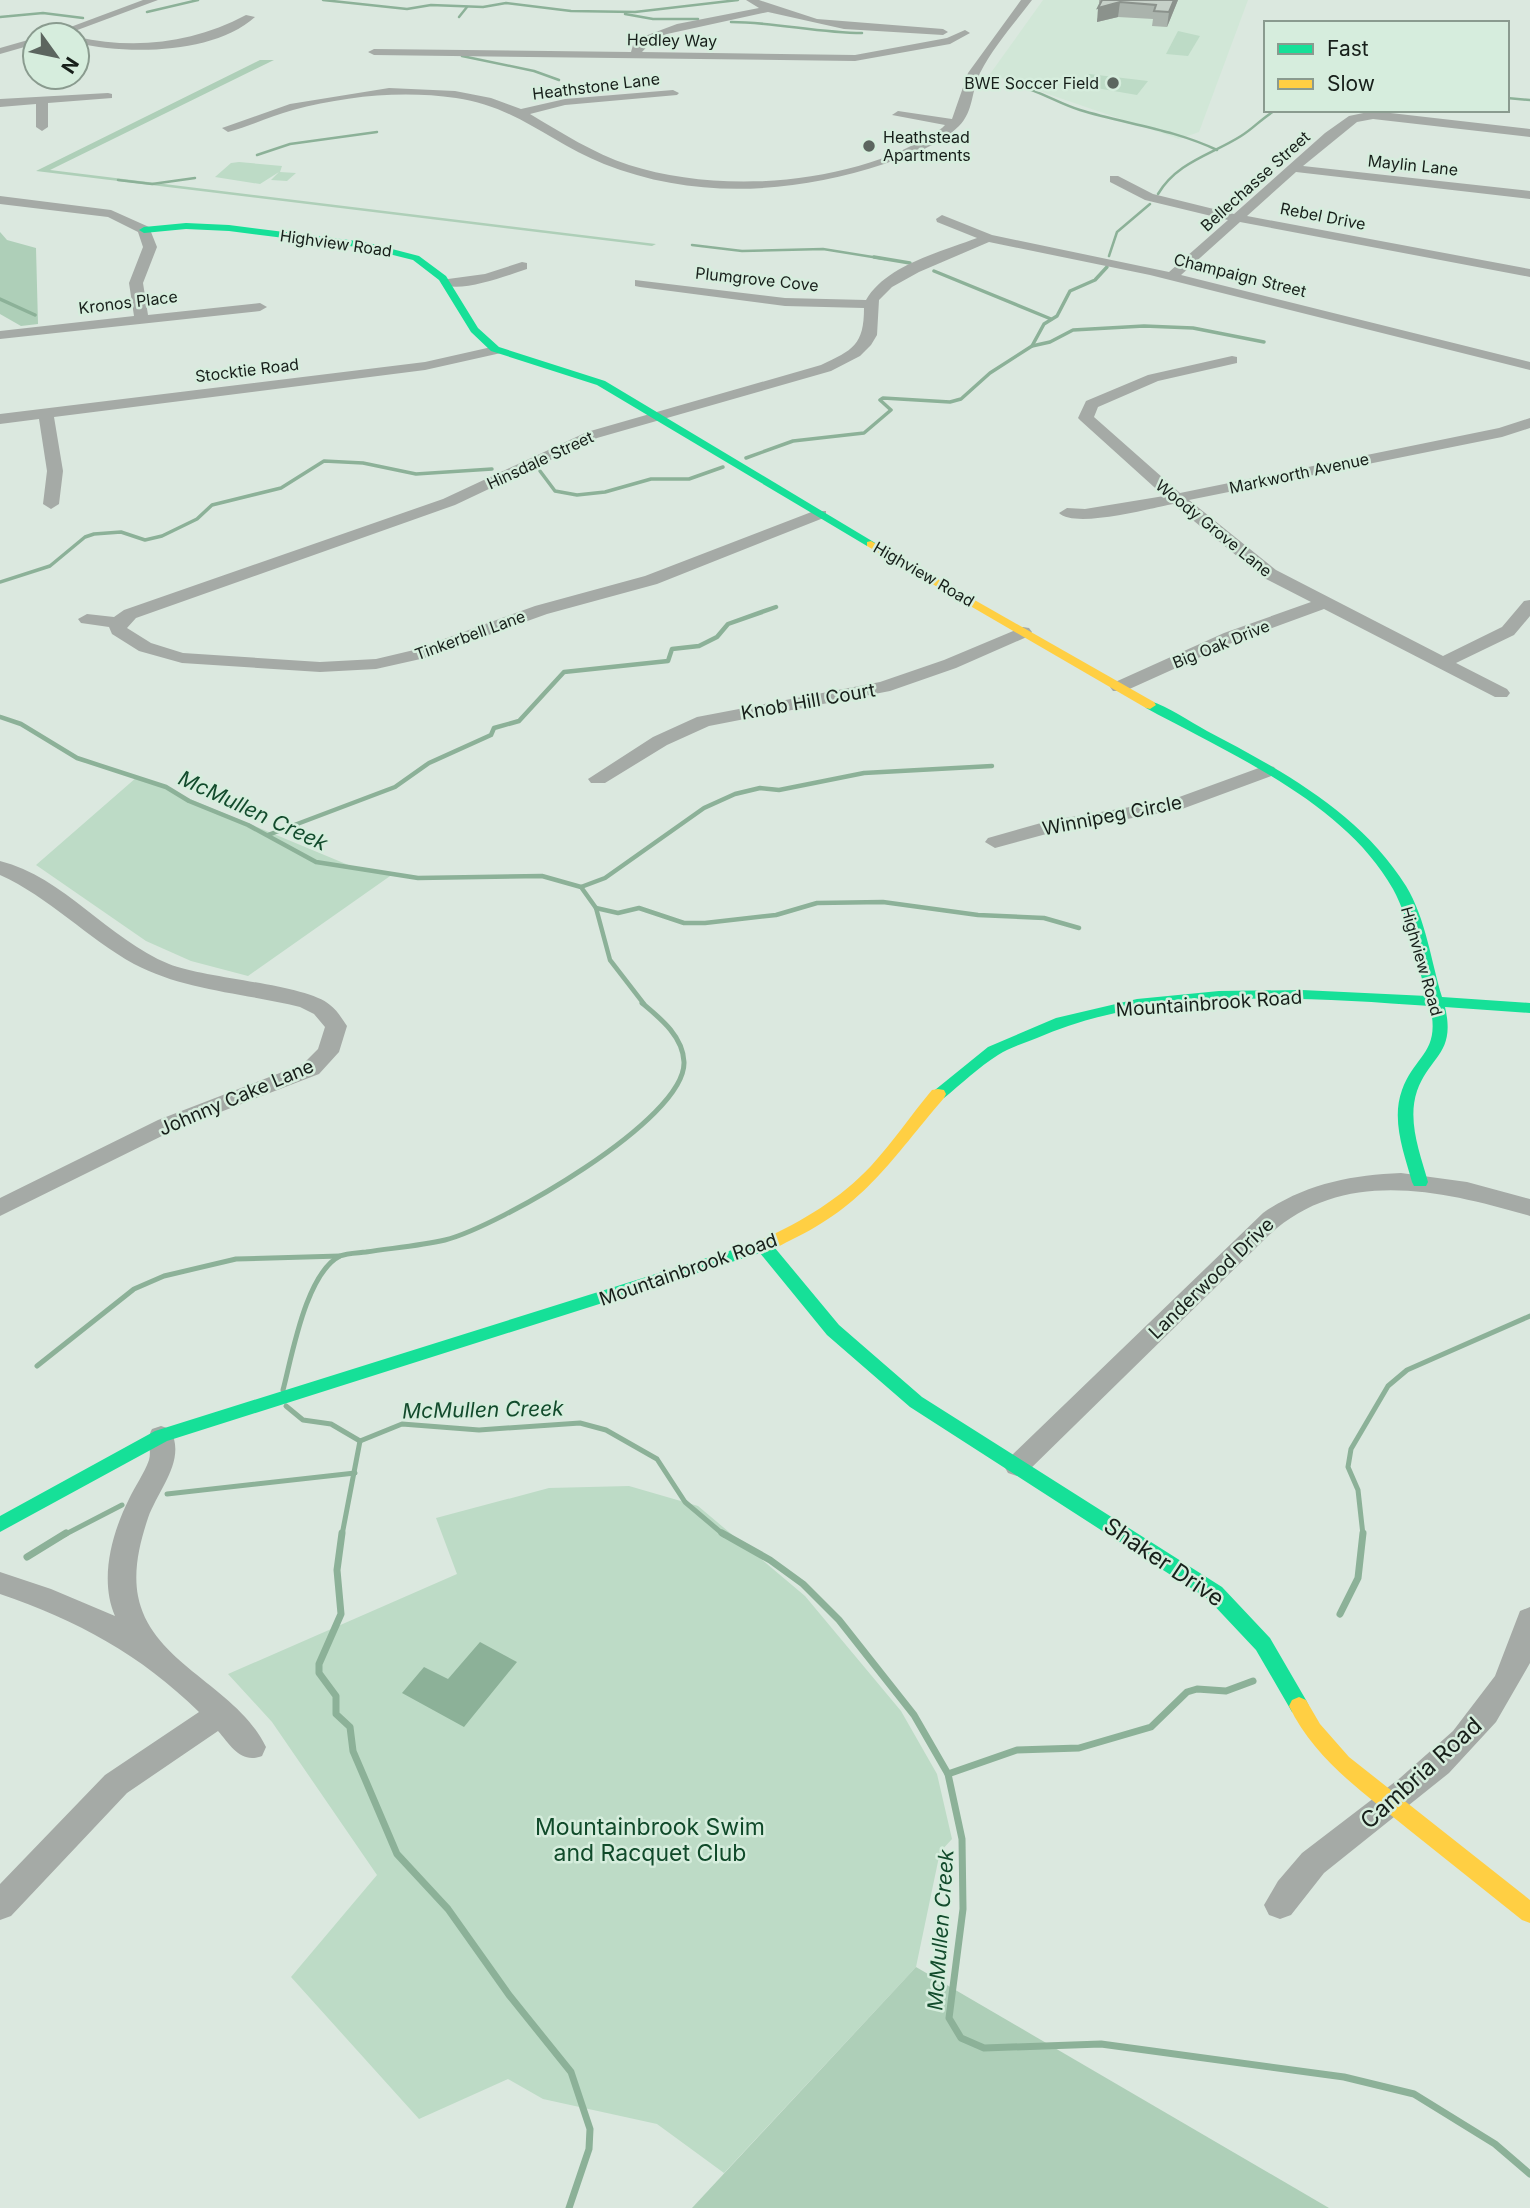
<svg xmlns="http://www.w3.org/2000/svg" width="1530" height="2208" viewBox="0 0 1530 2208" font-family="Inter,sans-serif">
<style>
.built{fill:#d1e7d7}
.green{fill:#bddbc6}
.forest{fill:#aecfb8}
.water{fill:#8cb198}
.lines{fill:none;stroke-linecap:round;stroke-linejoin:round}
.stream-far4{stroke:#8cb198;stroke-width:2.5}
.stream-far3{stroke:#8cb198;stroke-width:3.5}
.stream-far2{stroke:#8cb198;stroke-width:4.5}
.stream-far1{stroke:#8cb198;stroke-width:5}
.stream{stroke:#8cb198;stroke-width:7}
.street{fill:#a5aaa6;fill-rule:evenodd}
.fast{fill:#16e098;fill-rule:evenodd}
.slow{fill:#ffcf43;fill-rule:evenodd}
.wall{fill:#aab3ac}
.shaded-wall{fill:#8b928c}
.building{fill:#c6d0c8;stroke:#8b928c;stroke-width:2}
.poi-dot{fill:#5c655f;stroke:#d6eddd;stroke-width:2.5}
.labels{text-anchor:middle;stroke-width:5;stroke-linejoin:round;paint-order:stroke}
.far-street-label{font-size:16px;fill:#171f1a;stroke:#d6eddd}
.far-poi-label{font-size:16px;fill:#171f1a;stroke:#d6eddd;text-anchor:end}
.street-label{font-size:19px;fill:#171f1a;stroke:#d6eddd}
.water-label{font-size:21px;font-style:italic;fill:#124b2c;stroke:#d6eddd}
.near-street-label{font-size:23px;fill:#171f1a;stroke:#d6eddd}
.near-park-label{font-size:23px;fill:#104a2a;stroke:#d6eddd}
</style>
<rect width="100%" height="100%" fill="#dbe8df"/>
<polygon class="built" points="1043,0 1248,0 1199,132 1179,139 990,74"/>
<g class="green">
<polygon points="1178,31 1200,36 1188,56 1166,54"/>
<polygon points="1089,74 1148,81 1137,95 1079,85"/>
<polygon points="239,162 282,166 280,172 296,173 287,181 271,180 279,172 260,184 215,177 231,163"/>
<polygon points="137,777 358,869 393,874 248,976 191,961 146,941 36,865"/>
<polygon points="629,1486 698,1506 805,1596 901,1711 937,1774 952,1839 940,1852 916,1967 724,2173 657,2124 543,2099 508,2079 419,2119 291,1977 377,1875 272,1722 228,1674 457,1574 436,1518 549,1488"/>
</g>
<g class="forest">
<polygon points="260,60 274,60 50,170 656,244 652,246 36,171"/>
<polygon points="0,232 7,240 36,248 38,324 21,326 0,314"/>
<polygon points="916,1967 1329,2208 692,2208"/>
</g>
<polygon class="water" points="480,1642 517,1662 464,1727 402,1693 424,1667 448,1679"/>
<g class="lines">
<g class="stream-far4">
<polyline points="323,0 407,9 431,5 483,7 506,3 571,11 635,12 738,0"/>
<polyline points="147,12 198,0"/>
<polyline points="625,14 653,19 698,19"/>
<polyline points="0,17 43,13 83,18"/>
<polyline points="459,17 467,7"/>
<path d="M731,22c44,0 87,11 131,11"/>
<polyline points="462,56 534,71 559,80"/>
<path d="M1013,85c24,4 44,18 67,25 46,14 93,19 137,40"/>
<polyline points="1507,98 1530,100"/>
<polyline points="257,155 290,144 377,132"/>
<polyline points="118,180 152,184 195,178"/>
<path d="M1158,194c19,-32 53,-39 83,-58 13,-8 22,-19 35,-26"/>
<polyline points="692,245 742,251 823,249 885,259"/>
<polyline points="1109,256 1117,232 1150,204"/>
</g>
<g class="stream-far3">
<polyline points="874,257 910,263"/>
<polyline points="934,271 1051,319"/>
<polyline points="0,299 35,315"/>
<polyline points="1032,346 1044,324 1057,316 1070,291 1095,280 1107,267"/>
<polyline points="746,458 793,441 864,433 891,410 880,400 883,398 950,402 961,399 990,373 1032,346 1050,342 1073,330 1144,326 1193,328 1264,342"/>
<polyline points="540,471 555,491 577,495 605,492 651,479 689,479 723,467"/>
<polyline points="0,582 50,566 85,537 94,534 121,532 145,540 162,536 197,519 212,505 281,488 324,461 363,463 416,474 492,469"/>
</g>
<g class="stream-far2">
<polyline points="0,717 21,724 77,758 166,787 189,801 248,825 316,862 418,878 542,876 581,887 596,908 610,960 644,1004"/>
<polyline points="268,835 395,787 429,763 491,735 494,728 519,721 564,672 668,661 672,649 699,646 717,637 728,624 776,607"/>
<polyline points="581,887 605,878 704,808 735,794 760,788 779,790 864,773 992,766"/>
<polyline points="596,908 618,913 639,908 684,923 705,923 776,915 817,903 883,902 978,915 1044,918 1079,928"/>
</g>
<g class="stream-far1">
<polyline points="37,1366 134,1289 164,1276 236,1259 340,1256"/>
<path d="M283,1390c9,-34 23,-117 57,-134 7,-3 18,-3 26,-4 26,-4 53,-6 79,-12 52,-13 241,-120 239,-178 -1,-26 -24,-44 -42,-59"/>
<polyline points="286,1406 303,1420 331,1424 360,1441"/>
<polyline points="360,1441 402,1424 479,1430 580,1423 606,1430 657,1459 685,1502 724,1535"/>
<polyline points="167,1494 355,1473"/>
<polyline points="64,1535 122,1505"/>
<polyline points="342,1535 360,1441"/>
<polyline points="1363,1535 1358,1490 1348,1467 1351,1449 1388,1386 1407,1370 1530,1316"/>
</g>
<g class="stream">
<polyline points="342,1533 337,1570 341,1614 319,1664 319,1673 336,1696 336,1714 350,1727 353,1751 397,1854 448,1909 509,1995 571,2072 590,2129 589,2149 569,2208"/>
<polyline points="722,1533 770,1560 803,1584 839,1620 914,1715 948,1774 962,1839 963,1909 949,2018 961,2038 984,2048 1101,2044 1344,2077 1414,2094 1495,2144 1530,2174"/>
<polyline points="27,1557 66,1533"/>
<polyline points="1340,1614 1358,1578 1363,1533"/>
<polyline points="948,1774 1017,1750 1079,1748 1151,1727 1187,1692 1197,1689 1226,1691 1253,1681"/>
</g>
<g class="street">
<polygon points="143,0 158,0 64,35 49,35"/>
<polygon points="746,0 759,0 817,19 943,29 948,32 943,35 844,29 768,12 667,34 653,40 642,52 855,55 947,38 965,30 970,33 950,44 855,61 374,55 368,52 374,49 631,52 633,45 645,36 677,24 759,8"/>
<path d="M1021,0h11c-18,24 -38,46 -52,73 -9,18 -6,38 -21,53 -20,20 -49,29 -75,38 -92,30 -189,36 -280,0 -53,-21 -89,-58 -148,-66 -54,-8 -111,-2 -163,12 -22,6 -43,16 -65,22l-6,-4 68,-24 99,-16 66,3 36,7 30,11 44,-10 108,-9 6,3 -2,2 -112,10 -35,9c32,19 63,39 99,51 94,30 230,20 313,-37l3,-3 -53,-10 6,-4 54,8 16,-46z"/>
<path d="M246,15l9,2c-41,37 -127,38 -178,26v-6c59,13 116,6 169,-22z"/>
<polygon points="35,38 35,44 0,54 0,48"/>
<polygon points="108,93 112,94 112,98 48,103 48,127 42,131 36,127 36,104 0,107 0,99"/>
<path d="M1373,111l157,18v8l-157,-18 -16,3 -54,44 227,25v8l-234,-27 -49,44 283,53v8l-290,-55 -59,53 349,87v8l-380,-95 -161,-33 -70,30 -27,15 -13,13 -2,35 -6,10 -11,11 -29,15 -234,67 -142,67 -319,113 -9,10 24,15 32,10 137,9 56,-3 38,-9 121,-44 110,-30 169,-65h12v6l-169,67 -110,30 -122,44 -49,11 -56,3 -138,-9 -43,-12 -27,-17 -3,-7 -28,-4 -3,-4 9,-5 27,3 10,-7 319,-111 144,-67 234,-67c32,-15 43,-20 43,-57l-79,-2 -145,-19 -5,-1v-6l150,18 81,2c20,-35 75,-48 111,-62l-40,-16 -1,-3 6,-4 50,20 177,37 59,-52 -83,-20 -35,-18v-6h8l35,18 81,20 91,-81 24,-17z"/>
<polygon points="0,196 111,210 149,227 157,247 143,283 148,315 260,303 267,307 260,311 0,339 0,331 134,316 129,283 143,247 138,232 108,217 0,204"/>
<path d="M522,262l5,1v6c-18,6 -71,26 -86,14l7,-4 37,-5z"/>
<polygon points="496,346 503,350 501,353 425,370 54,417 63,471 59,504 51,509 43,504 47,471 39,419 0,424 0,414 425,362"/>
<path d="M1232,356l5,1v6l-79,18 -60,26 -4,10 86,76 319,-65 31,-10v10l-28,9 -313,63 87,70 167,86 59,-29 22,-26 6,-1v16l-16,19 -58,28 51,26 3,4 -3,4h-12l-171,-88 -88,32 -111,50h-12l-3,-4 3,-4 111,-50 87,-31 -47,-24 -91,-74c-22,4 -98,25 -114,9l8,-5 18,1 79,-13 -83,-75 -3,-3 8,-17 62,-26z"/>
<polygon points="1023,627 1029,628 1032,632 1029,636 956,668 890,691 709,726 667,745 605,783 591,783 588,779 653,737 697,717 880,682 944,660"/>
<polygon points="1267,765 1274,767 1277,771 1274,775 1182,809 1050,833 995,848 985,842 988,838 1048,821 1171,800"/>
<path d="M0,861c64,16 108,78 169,103 38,15 137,20 161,41 7,5 12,14 17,21l-8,26 -20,22 -145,56 -174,86v-18l158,-78 145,-56 15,-15 7,-22 -11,-13 -14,-7c-55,-14 -115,-16 -166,-43 -47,-26 -85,-67 -134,-89z"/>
<path d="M1401,1173l66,9 63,17v17c-87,-25 -187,-50 -262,20l-242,237 -9,3 -9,-3 -4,-7 4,-7 255,-246c42,-29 88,-38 138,-40z"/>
<path d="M161,1426l9,3c17,31 -11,59 -22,89 -8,24 -15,52 -10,78 13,68 99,90 128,151l-4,9c-21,8 -31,-10 -44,-25l-91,62 -116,123 -11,4v-36l105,-109 94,-63c-58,-57 -122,-92 -199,-118v-22l51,17 64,27c-16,-37 -3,-83 14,-117 6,-13 15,-25 20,-39 3,-11 -3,-21 3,-31z"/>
<polygon points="1530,1607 1530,1663 1496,1722 1449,1773 1324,1873 1291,1915 1280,1919 1269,1915 1264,1905 1278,1881 1302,1853 1400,1778 1453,1731 1495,1676 1520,1611"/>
</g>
<g class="fast">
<polygon points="186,223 229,225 365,242 419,256 446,276 478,328 499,347 605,381 877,544 867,546 597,385 491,351 471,332 439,280 413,260 365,248 229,231 186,229 144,233 139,230 144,227"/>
<path d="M1150,701c19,6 39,20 57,30 74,39 153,81 199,155 20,33 25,75 36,111l88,6v10l-85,-6c11,47 -15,48 -28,84 -10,30 3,62 11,91l-2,4h-12l-2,-4c-8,-29 -21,-62 -10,-92 13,-36 39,-37 28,-84 -126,-9 -275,-20 -393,32 -13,5 -28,10 -39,17 -19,12 -37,29 -54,43l-6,1 -8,-5 58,-47 68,-29 81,-19 82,-8 83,-1 125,6c-11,-35 -16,-74 -34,-107 -49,-87 -163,-135 -247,-181l-2,-3z"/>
<polygon points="764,1240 770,1242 839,1325 922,1397 1222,1587 1270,1638 1306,1700 1309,1706 1306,1712 1299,1715 1292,1712 1256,1650 1208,1599 910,1407 827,1335 760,1253 167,1441 0,1532 0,1516 155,1431"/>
</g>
<g class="slow">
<polygon points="871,541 1154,702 1156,705 1150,709 1146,708 867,546 867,542"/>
<path d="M938,1089l6,1 2,4 -2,4c-53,61 -77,106 -155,143 -10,5 -23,14 -35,10l-2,-4 2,-4c44,-19 84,-42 117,-77 22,-24 40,-51 61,-76z"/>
<path d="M1299,1697l7,3 14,24 29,33 181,143v23l-8,-3c-38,-30 -76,-61 -114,-91 -45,-37 -93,-69 -119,-123l3,-6z"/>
</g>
</g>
<polygon class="wall" points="1099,0 1178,0 1167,27 1152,26 1153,19 1118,17 1097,22 1101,3 1099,3"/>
<g class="shaded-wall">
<polygon points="1174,0 1178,0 1167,27 1169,12"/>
<polygon points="1120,2 1118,17 1097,22 1098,8"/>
</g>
<polygon class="building" points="1102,0 1174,0 1169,12 1154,11 1156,5 1120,2 1098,8"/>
<g class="poi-dot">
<circle cx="1113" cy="83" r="7"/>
<circle cx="869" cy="146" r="7"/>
</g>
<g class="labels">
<g class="far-street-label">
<text transform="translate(672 40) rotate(1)" y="6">Hedley Way</text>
<text transform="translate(596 86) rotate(-7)" y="6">Heathstone Lane</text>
<text transform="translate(1413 165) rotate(6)" y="6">Maylin Lane</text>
<text transform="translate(1255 181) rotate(-42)" y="6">Bellechasse Street</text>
<text transform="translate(1323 216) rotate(11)" y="6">Rebel Drive</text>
<text transform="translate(336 243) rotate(8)" y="6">Highview Road</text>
<text transform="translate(1240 275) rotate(14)" y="6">Champaign Street</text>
<text transform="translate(757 279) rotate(6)" y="6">Plumgrove Cove</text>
<text transform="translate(128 302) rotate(-7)" y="6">Kronos Place</text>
<text transform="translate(247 370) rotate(-7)" y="6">Stocktie Road</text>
<text transform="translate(540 460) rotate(-25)" y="6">Hinsdale Street</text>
<text transform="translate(1299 473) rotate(-12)" y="6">Markworth Avenue</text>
<text transform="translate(1214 528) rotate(39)" y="6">Woody Grove Lane</text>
<text transform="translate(924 574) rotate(30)" y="6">Highview Road</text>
<text transform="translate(470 635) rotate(-20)" y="6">Tinkerbell Lane</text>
<text transform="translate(1221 644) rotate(-22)" y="6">Big Oak Drive</text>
<text transform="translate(1422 961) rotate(74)" y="6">Highview Road</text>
</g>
<g class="far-poi-label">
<text x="1099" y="89">BWE Soccer Field</text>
<text x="883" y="143" text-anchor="start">Heathstead<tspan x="883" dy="18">Apartments</tspan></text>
</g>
<g class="street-label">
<text transform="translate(808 701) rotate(-10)" y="7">Knob Hill Court</text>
<text transform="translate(1112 815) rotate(-11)" y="7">Winnipeg Circle</text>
<text transform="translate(1209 1003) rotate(-4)" y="7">Mountainbrook Road</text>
<text transform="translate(236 1097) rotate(-23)" y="7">Johnny Cake Lane</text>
<text transform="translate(688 1269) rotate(-19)" y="7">Mountainbrook Road</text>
<text transform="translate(1211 1278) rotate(-44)" y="7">Landerwood Drive</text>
</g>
<g class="water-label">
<text transform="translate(253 811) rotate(25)" y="7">McMullen Creek</text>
<text transform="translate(483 1410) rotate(-1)" y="7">McMullen Creek</text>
<text transform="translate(941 1930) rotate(-86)" y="7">McMullen Creek</text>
</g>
<g class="near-street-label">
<text transform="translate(1164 1562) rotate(34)" y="8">Shaker Drive</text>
<text transform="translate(1421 1773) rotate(-42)" y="8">Cambria Road</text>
</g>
<g class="near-park-label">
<text x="650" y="1835">Mountainbrook Swim<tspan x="650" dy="26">and Racquet Club</tspan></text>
</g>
</g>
<rect x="1264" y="21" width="245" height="91" fill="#d6eddd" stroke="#8a9b8f" stroke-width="2"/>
<rect x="1278" y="44" width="35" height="10" fill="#16e098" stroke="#8a9b8f" stroke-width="2"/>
<text x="1327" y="56" font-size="21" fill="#171f1a">Fast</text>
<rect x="1278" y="79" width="35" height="10" fill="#ffcf43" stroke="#8a9b8f" stroke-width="2"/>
<text x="1327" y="91" font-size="21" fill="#171f1a">Slow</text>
<g transform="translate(56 56) rotate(123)"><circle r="33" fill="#d6eddd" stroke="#8a9b8f" stroke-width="2"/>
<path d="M0-5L12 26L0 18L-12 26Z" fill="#5c655f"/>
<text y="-10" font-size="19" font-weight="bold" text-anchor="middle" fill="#171f1a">N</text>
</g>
</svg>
